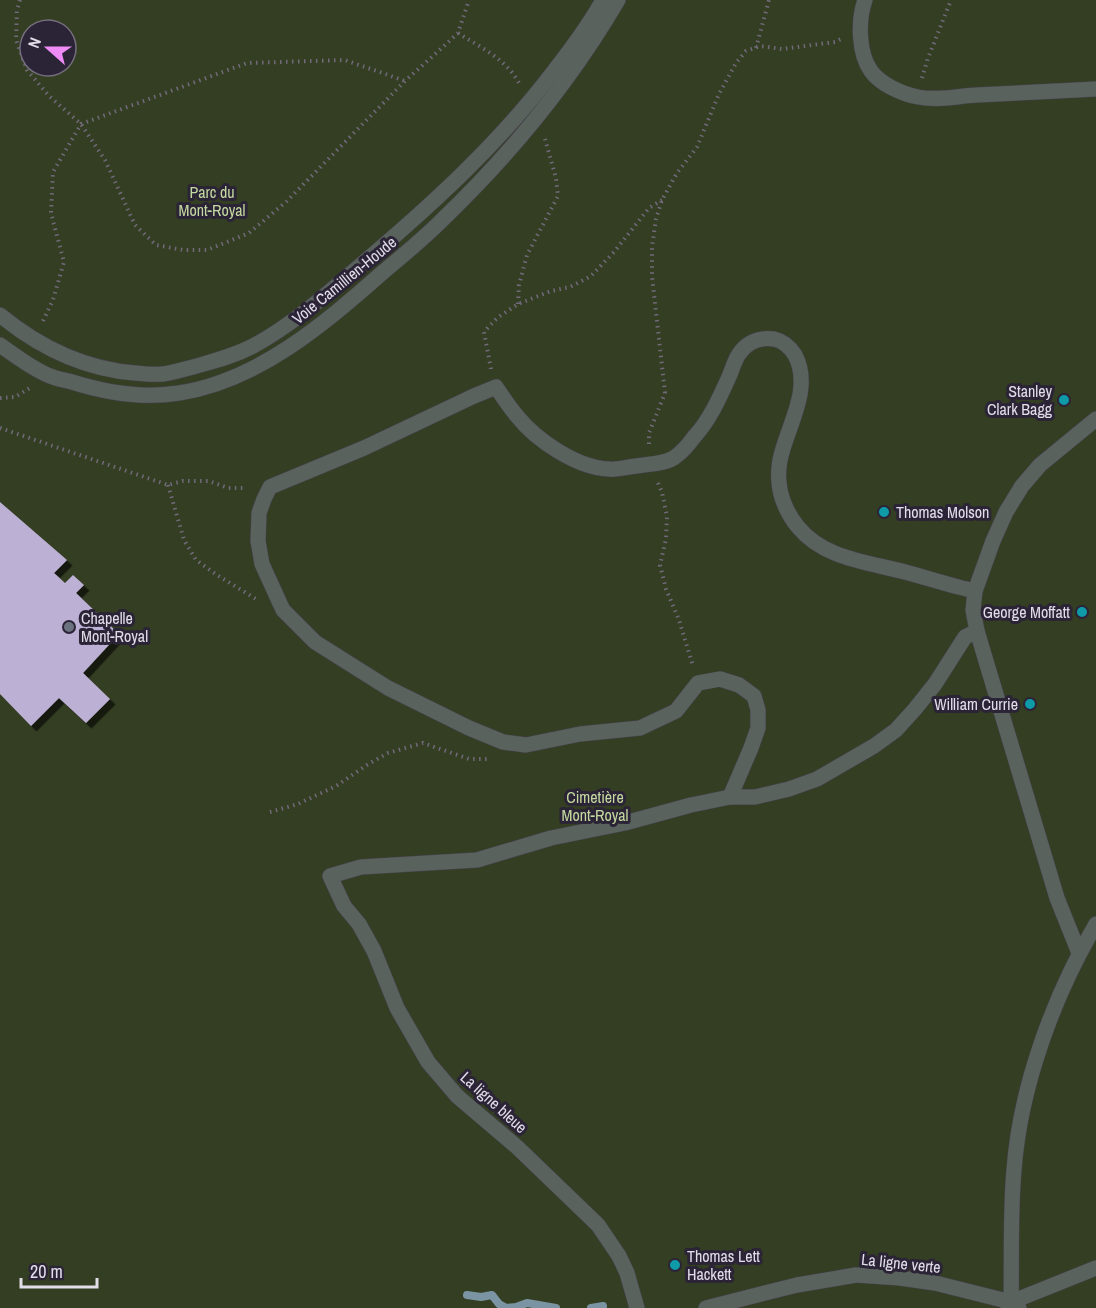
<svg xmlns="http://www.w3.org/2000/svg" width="1096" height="1308" viewBox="0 0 1096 1308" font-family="'Archivo Narrow',sans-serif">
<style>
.green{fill:#343e22;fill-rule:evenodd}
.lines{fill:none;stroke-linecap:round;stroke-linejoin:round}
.stream{stroke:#7a94a3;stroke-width:8}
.building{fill:#bcb0d4;filter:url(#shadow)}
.service-casing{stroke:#484253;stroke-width:16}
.tertiary-casing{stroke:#484253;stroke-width:16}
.path{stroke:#706a7b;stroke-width:4;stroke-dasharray:1.5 4.5;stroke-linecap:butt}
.service{stroke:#59625c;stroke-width:15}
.tertiary{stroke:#59625c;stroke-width:15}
.culture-dot{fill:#0f9aa8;stroke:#2b2437;stroke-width:2}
.worship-dot{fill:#6b7280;stroke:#2b2437;stroke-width:2}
.labels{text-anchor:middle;stroke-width:6;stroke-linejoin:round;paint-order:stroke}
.park-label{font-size:16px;fill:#c4d99f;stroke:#2b2437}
.street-label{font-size:16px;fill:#e1dde9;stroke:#2b2437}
.poi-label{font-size:16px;fill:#e1dde9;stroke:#2b2437;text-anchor:end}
</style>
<defs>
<filter id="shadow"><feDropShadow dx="5.5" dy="5.5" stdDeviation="0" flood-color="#0009"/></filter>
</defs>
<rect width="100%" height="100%" fill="#2b2437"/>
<path class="green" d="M0,0h1096v1308h-1096zM30,30h36v36h-36z"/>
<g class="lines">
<g class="stream">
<polyline points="467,1295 481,1297 492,1295 499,1304 506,1308 516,1307 527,1303 556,1308"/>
<polyline points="591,1308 603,1306"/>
</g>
</g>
<polygon class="building" points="0,502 67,560 54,573 65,583 73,575 84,585 76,593 119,634 83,673 110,699 86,723 59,698 31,726 0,694"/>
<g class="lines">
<defs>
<g id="service">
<path d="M865,0c-7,20 -7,53 6,71 9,13 31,23 47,26 20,4 39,-1 59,-2 40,-2 79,-4 119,-6"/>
<path d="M730,797l21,-49 7,-20v-18l-4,-14 -15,-11 -19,-6 -22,4 -22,28 -36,17 -60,6 -54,11 -23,-3 -34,-14 -81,-40 -73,-46 -32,-32 -21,-46 -4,-23 1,-28 5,-14 6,-12 94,-39 110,-52 22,-9c7,10 13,20 21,29 19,24 60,52 92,53 9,1 18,-2 27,-3 12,-2 30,-2 39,-9 7,-5 14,-13 19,-20 15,-16 25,-38 34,-58 4,-8 6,-18 11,-25 8,-12 21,-17 35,-15 9,2 16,8 21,16 18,34 -8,71 -15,105 -1,6 -2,15 -1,22 1,16 9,33 19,45 26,32 70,35 107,45 23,6 46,14 70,19"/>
<polyline points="1079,953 1057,898 977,631 973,610 975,591 993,541 1006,512 1022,486 1040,465 1096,419"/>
<polyline points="1011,1302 1096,1268"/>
<polyline points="637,1308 627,1273 619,1256 598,1225 517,1147 457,1096 428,1062 397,1008 374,951 359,924 344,906 330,876 361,867 477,860 551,838 625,823 691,805 730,797 755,797 789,789 817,779 874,746 896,730 915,709 935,684 965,637 977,631"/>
<polyline points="706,1308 797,1285 856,1275 900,1278 935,1283 1011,1302 1019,1308"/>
<path d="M1008,1308l3,-6c1,-44 -1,-88 3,-132 6,-83 40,-175 82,-246"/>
</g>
<g id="tertiary">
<path d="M0,315c39,32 84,54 135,58 9,1 19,2 28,1 10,-1 21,-5 30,-7 21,-6 41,-11 60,-21 40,-21 82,-59 116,-88 67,-57 132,-117 185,-187 18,-23 35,-46 49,-71"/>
<path d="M0,345c16,11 32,24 50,31 7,3 15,4 22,6 35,11 70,17 107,11 79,-12 145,-69 203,-120 20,-17 40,-33 58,-51 68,-65 130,-140 178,-222"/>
</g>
</defs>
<use href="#service" class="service-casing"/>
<use href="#tertiary" class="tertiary-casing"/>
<g class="path">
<polyline points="20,0 17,10 16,40 27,70 49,96 81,124 105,160 135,225 156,245 183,250 207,250 249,233 287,201 405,81 443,47 458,33 469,0"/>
<path d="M458,33c22,14 48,26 61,50"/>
<polyline points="756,48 769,0"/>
<polyline points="922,78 928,58 951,0"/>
<polyline points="518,304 519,285 527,255 558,196 556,178 545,139"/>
<polyline points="43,321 53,300 64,262 51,213 53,172 81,124 247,63 345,60 405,81"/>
<polyline points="491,369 484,332 497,318 518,304 551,291 570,287 591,276 614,252 649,208 662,200"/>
<polyline points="0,398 15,397 30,388"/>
<polyline points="0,428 168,485 183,481 209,481 228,488 246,488"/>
<polyline points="649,444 649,433 665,393 652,276 652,247 656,219 662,200 677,173 697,147 719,94 736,63 746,51 760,46 782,49 835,42 841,39"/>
<polyline points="658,483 662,492 667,517 666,539 660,565 666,589 679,620 693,666"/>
<polyline points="168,485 184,540 196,560 217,575 256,599"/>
<polyline points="270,812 298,804 336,786 367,765 388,753 423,743 469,759 487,759"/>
</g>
<use href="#service" class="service"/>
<use href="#tertiary" class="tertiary"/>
</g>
<g class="culture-dot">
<circle cx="1064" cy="400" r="6"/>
<circle cx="884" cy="512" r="6"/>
<circle cx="1082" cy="612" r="6"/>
<circle cx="1030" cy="704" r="6"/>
<circle cx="675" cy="1265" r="6"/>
</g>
<circle class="worship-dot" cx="69" cy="627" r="6"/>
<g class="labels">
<g class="park-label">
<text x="212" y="198">Parc du<tspan x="212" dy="18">Mont-Royal</tspan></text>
<text x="595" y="803">Cimetière<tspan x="595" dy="18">Mont-Royal</tspan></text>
</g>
<g class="street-label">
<text transform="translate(344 280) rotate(-39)" y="6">Voie Camillien-Houde</text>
<text transform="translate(494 1102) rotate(42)" y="6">La ligne bleue</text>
<text transform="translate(901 1263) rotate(6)" y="6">La ligne verte</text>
</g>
<g class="poi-label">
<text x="1052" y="397">Stanley<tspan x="1052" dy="18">Clark Bagg</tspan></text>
<text x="896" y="518" text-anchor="start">Thomas Molson</text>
<text x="1070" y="618">George Moffatt</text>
<text x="81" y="624" text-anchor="start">Chapelle<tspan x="81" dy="18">Mont-Royal</tspan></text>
<text x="1018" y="710">William Currie</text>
<text x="687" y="1262" text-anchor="start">Thomas Lett<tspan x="687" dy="18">Hackett</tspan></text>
</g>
</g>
<g transform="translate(48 48) rotate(291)"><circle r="28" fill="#2b2437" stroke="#746e7e" stroke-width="1.5"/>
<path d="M0-4.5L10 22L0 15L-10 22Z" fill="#ef8bf6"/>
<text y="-9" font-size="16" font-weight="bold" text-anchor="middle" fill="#e1dde9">N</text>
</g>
<path d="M21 1278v9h76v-9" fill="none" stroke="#e1dde9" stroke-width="3"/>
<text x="30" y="1278" font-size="18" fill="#e1dde9" stroke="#2b2437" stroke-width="4.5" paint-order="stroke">20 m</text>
</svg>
